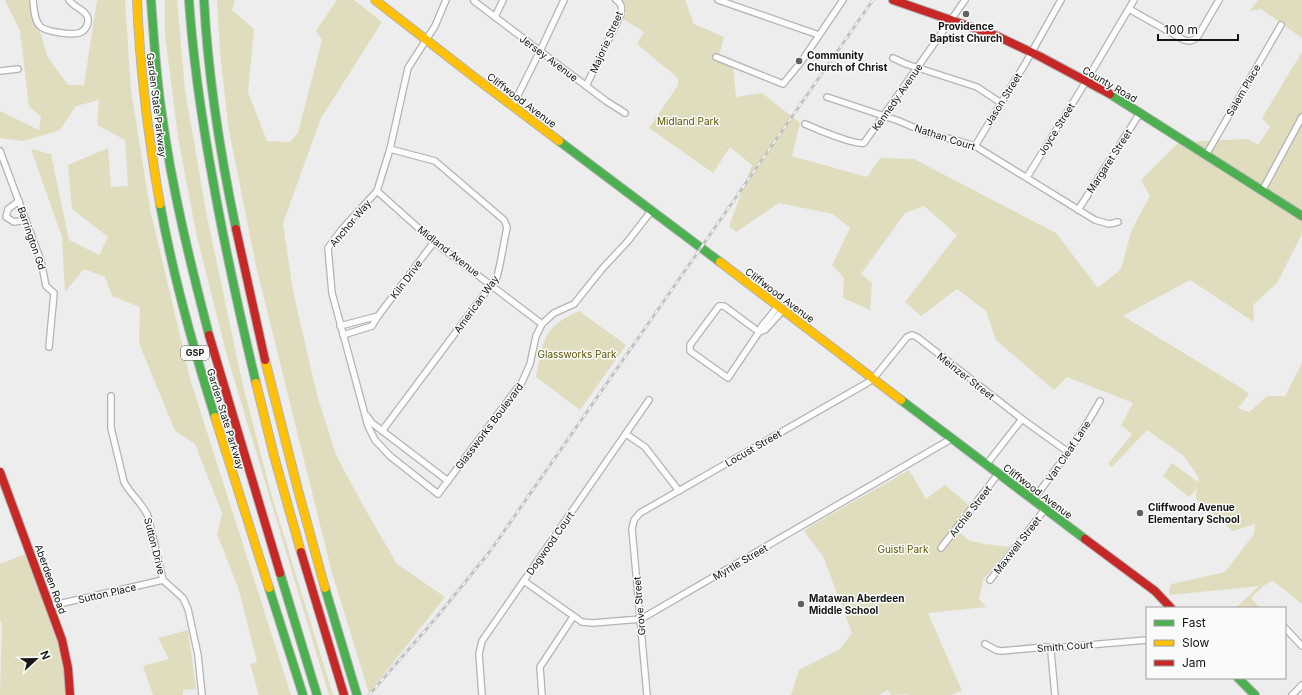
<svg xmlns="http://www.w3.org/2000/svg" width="1302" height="695" viewBox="0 0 1302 695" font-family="Inter,sans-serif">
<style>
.green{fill:#e0ddbe}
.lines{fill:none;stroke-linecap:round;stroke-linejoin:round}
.street-casing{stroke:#b2b3b2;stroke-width:8}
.fast-casing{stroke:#b2b3b2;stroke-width:10}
.slow-casing{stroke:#b2b3b2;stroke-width:10}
.jam-casing{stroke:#b2b3b2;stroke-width:10}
.street{stroke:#fcfcfc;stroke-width:5.5}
.fast{stroke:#4caf50;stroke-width:8}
.slow{stroke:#ffc107;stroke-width:8}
.jam{stroke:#c62828;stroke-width:8}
.rail-casing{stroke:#c1c2c1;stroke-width:3}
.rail{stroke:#f9fbf9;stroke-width:1.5;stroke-dasharray:4.5;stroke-linecap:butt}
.poi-dot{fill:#606160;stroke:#f9fbf9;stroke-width:1.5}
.labels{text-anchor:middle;stroke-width:3;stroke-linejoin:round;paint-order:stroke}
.shield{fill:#f9fbf9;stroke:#595a59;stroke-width:1}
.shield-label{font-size:9px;font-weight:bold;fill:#141514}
.poi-label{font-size:10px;font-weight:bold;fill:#141514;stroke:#f9fbf9;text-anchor:start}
.street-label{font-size:10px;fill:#141514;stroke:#f9fbf9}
.park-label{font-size:10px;fill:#5e5401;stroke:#f9fbf9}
</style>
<rect width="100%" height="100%" fill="#ecedec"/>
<g class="green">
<polygon points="5,0 31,0 47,56 68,85 84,85 97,0 125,0 131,90 150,209 191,382 291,695 259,695 250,664 257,662 239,590 217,534 222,513 195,444 175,431 139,343 140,307 112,296 105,277 84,269 65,292 62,237 31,149 51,154 69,240 99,255 108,237 72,209 68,165 108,148 111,187 128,186 125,140 97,125 99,100 76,106 60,130 23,141 0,138 0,111 39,130 41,116 29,107 20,31"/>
<polygon points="165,0 177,0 185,90 207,217 243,386 272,497 333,695 329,695 226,352 196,233 178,137 165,35"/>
<polygon points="217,0 235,0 232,10 254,29 248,92 267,141 290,142 298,133 322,40 316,31 337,0 354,0 382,22 321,118 283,223 293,291 317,395 336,455 365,509 397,564 445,597 369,693 332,573 256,266 228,125 220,53"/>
<polygon points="612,0 685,0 694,24 724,37 718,60 733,66 736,97 762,93 800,123 792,156 867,177 880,158 914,159 1056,233 1098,288 1121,269 1132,229 1150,196 1141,180 1179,142 1248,139 1258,145 1270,127 1262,118 1302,52 1302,234 1277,283 1253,305 1254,322 1190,280 1123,316 1243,389 1249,394 1238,408 1249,412 1267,396 1285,396 1302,363 1302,604 1273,581 1263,586 1251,598 1260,608 1236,608 1259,586 1170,595 1169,589 1172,584 1225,572 1254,534 1255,524 1233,531 1197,500 1196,497 1197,488 1189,497 1163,476 1172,463 1198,482 1199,478 1184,456 1147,430 1112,467 1108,464 1132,434 1121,425 1133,403 1067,377 1054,390 996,340 986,311 957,289 921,316 905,302 957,235 924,206 905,213 861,274 872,283 870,310 843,298 844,278 832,265 850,228 833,214 779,203 736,232 729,226 752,165 730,147 713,173 649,128 678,85 678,78 637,44 644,32 623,19 626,14 625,5 623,7"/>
<polygon points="1258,0 1302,0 1302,38 1261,9 1250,11"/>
<path d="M579,311l47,34 -46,65 -44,-33c8,-36 6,-50 43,-66z"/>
<polygon points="909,470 926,499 945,485 970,506 953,527 968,540 984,544 1010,547 983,580 979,599 986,607 928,613 962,691 950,695 907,695 906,694 891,695 888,690 879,695 791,695 799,670 840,649 852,633 823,556 804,531 816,523"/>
<polygon points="26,554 60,649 66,679 66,695 0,695 2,623 0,620 0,564"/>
<polygon points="188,630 196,689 183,690 183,695 153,695 143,666 169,659 158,638"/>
</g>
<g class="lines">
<defs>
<g id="street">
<path d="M33,0c1,8 1,20 7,26 5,6 32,9 39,7 7,-2 11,-11 8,-17 -4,-8 -14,-9 -18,-16"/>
<polyline points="446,0 435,26 408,68 390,149 377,191 342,229 328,248 332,293 368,426 375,440 390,456 438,494 522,382 530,364 536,336 542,324 554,313 574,304 602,269 628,241 652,210"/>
<polyline points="718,0 819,35"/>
<polyline points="474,1 606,101 625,113"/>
<path d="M1129,9l55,31c6,2 10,1 14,-4l21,-36"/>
<polyline points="495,17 503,0"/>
<polyline points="716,57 783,84 801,62 843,0"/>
<polyline points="893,58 906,64 977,87 1001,103"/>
<polyline points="0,71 18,69"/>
<path d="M586,86l35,-72c1,-6 1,-11 -5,-14"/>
<polyline points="827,97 899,121 929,134 940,137 952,139 975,146 1095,220 1109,224 1118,222"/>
<polyline points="513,105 540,51 564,0"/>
<path d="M805,124c11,5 49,21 59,19l101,-143"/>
<polyline points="975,146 1025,64 1061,0"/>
<polyline points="0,151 41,261 46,286 54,293 49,347"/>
<polyline points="1206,155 1281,25"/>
<polyline points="1027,177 1082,88 1134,0"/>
<polyline points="377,191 434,242 542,324"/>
<polyline points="1262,191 1302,117"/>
<polyline points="19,201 8,209 6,217 14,222 26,220"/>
<polyline points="1078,210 1140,113"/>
<polyline points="340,326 378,316 434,242"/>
<polyline points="759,332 724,306 719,306 690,345 690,351 728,378 759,332 761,327 778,306"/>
<polyline points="759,332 765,330 783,310"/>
<polyline points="343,335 372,326 378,316"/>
<path d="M111,396v32l13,54c7,13 18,21 24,34l15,64 20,18 5,11 10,46 4,40"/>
<polyline points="367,416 372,423 448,481"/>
<polyline points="382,431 497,277 500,264 507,227 504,220 435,161 390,149"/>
<polyline points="626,434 645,447 679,491"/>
<polyline points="986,465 1022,419"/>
<path d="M1033,500c24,-32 48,-64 67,-99"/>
<polyline points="941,548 998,474"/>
<polyline points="990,580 1045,509"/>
<polyline points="524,581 582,622 593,623 641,619 951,439"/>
<polyline points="50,606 163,580"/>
<polyline points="1285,628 1302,646"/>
<polyline points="985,644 996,650 1001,651 1045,647 1053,648 1147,640"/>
<polyline points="1051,652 1055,695"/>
<polyline points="482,695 479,654 482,641 649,400"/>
<polyline points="542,695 540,667 573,617"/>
<polyline points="647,695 632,529 634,520 640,513 867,383 873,379 907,337 912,335 917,337 1022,419 1068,452"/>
<polyline points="1292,695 1302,685"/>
</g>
<g id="fast">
<path d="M151,0c3,38 5,77 11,115 10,74 28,147 47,220"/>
<path d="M189,0c4,61 13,121 24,181 12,67 27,135 43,202"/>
<path d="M204,0c4,77 16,153 32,229"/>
<polyline points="1110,94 1302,216"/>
<polyline points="559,141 720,262"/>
<path d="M160,204c13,72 33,143 55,213"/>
<polyline points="901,400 1085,539"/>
<polyline points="280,573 317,695"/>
<polyline points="269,588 303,695"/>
<polyline points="325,588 357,695"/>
<polyline points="1238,678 1255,695"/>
</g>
<g id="slow">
<path d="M137,0c3,69 11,136 23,204"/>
<polyline points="375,0 478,80 559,141"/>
<polyline points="720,262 901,400"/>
<polyline points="265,360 298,490 325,588"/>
<polyline points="256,383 274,456 301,552"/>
<polyline points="215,417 269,588"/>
</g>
<g id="jam">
<polyline points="893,0 997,36 1039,56 1110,94"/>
<polyline points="236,229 265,360"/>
<polyline points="209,335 280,573"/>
<polyline points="0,472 62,640 68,668 70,695"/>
<polyline points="1085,539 1155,591 1171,608"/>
<polyline points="301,552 344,695"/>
</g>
</defs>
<use href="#street" class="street-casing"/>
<use href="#fast" class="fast-casing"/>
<use href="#slow" class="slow-casing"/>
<use href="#jam" class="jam-casing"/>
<use href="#street" class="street"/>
<use href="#fast" class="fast"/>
<use href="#slow" class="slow"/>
<use href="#jam" class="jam"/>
<defs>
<polyline id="rail" points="369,695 436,618 491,550 873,0"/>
</defs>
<use href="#rail" class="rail-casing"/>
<use href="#rail" class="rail"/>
</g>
<g class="poi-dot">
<circle cx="966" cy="14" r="4"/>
<circle cx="799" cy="61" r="4"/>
<circle cx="1140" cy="513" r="4"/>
<circle cx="801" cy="604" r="4"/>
</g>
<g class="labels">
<rect class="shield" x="181" y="346" width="28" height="14" rx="3"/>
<g class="shield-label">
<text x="195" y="356">GSP</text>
</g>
<g class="poi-label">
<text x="966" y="30" text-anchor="middle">Providence<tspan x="966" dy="12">Baptist Church</tspan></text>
<text x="807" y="59">Community<tspan x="807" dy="12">Church of Christ</tspan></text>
<text x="1148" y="511">Cliffwood Avenue<tspan x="1148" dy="12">Elementary School</tspan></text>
<text x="809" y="602">Matawan Aberdeen<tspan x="809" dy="12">Middle School</tspan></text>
</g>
<g class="street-label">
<text transform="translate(606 42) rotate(-66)" y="4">Majorie Street</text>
<text transform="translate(549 58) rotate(37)" y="4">Jersey Avenue</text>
<text transform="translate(1110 84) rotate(30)" y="4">County Road</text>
<text transform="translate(1243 90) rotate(-60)" y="4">Salem Place</text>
<text transform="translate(897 97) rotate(-55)" y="4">Kennedy Avenue</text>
<text transform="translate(1003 99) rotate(-58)" y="4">Jason Street</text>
<text transform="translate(522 100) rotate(37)" y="4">Cliffwood Avenue</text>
<text transform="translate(157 105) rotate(83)" y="4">Garden State Parkway</text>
<text transform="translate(1056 129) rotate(-58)" y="4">Joyce Street</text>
<text transform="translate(945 137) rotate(18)" y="4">Nathan Court</text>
<text transform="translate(1109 161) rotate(-57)" y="4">Margaret Street</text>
<text transform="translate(350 223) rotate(-50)" y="4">Anchor Way</text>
<text transform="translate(32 238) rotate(71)" y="4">Barrington Gd</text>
<text transform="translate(449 251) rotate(38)" y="4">Midland Avenue</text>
<text transform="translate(406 279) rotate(-53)" y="4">Kiln Drive</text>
<text transform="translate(780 295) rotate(37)" y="4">Cliffwood Avenue</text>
<text transform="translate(476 304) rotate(-54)" y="4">American Way</text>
<text transform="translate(966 376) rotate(38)" y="4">Meinzer Street</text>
<text transform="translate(226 419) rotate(73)" y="4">Garden State Parkway</text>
<text transform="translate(489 426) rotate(-53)" y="4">Glassworks Boulevard</text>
<text transform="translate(753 448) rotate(-30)" y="4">Locust Street</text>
<text transform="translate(1068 451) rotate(-56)" y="4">Van Cleaf Lane</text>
<text transform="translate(1038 491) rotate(37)" y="4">Cliffwood Avenue</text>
<text transform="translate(970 511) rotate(-52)" y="4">Archie Street</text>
<text transform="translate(550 543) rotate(-55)" y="4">Dogwood Court</text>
<text transform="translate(1017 545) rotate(-52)" y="4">Maxwell Street</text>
<text transform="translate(155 546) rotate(76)" y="4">Sutton Drive</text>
<text transform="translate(740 562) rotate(-30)" y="4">Myrtle Street</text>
<text transform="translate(51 579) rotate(70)" y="4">Aberdeen Road</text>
<text transform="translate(107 593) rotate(-13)" y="4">Sutton Place</text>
<text transform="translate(639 606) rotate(-95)" y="4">Grove Street</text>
<text transform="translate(1065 646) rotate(-4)" y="4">Smith Court</text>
</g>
<g class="park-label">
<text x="688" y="125">Midland Park</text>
<text x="577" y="358">Glassworks Park</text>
<text x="903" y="553">Guisti Park</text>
</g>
</g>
<rect x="1146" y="607" width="140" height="72" fill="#f9fbf9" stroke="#9d9f9d"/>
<rect x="1154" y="620" width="20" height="6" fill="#4caf50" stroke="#9d9f9d"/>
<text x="1182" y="627" font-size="12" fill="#141514">Fast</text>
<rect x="1154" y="640" width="20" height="6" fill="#ffc107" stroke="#9d9f9d"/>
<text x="1182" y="647" font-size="12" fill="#141514">Slow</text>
<rect x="1154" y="660" width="20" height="6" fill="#c62828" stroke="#9d9f9d"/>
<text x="1182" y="667" font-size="12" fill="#141514">Jam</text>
<g transform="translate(36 659) rotate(68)" stroke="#f9fbf9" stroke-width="3" paint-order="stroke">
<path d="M0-3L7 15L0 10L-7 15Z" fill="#141514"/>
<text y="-6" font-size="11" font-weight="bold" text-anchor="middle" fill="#141514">N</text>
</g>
<path d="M1158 34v6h80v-6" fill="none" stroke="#141514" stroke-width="2"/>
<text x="1164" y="34" font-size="12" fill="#141514" stroke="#f9fbf9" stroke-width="3" paint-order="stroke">100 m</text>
</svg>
